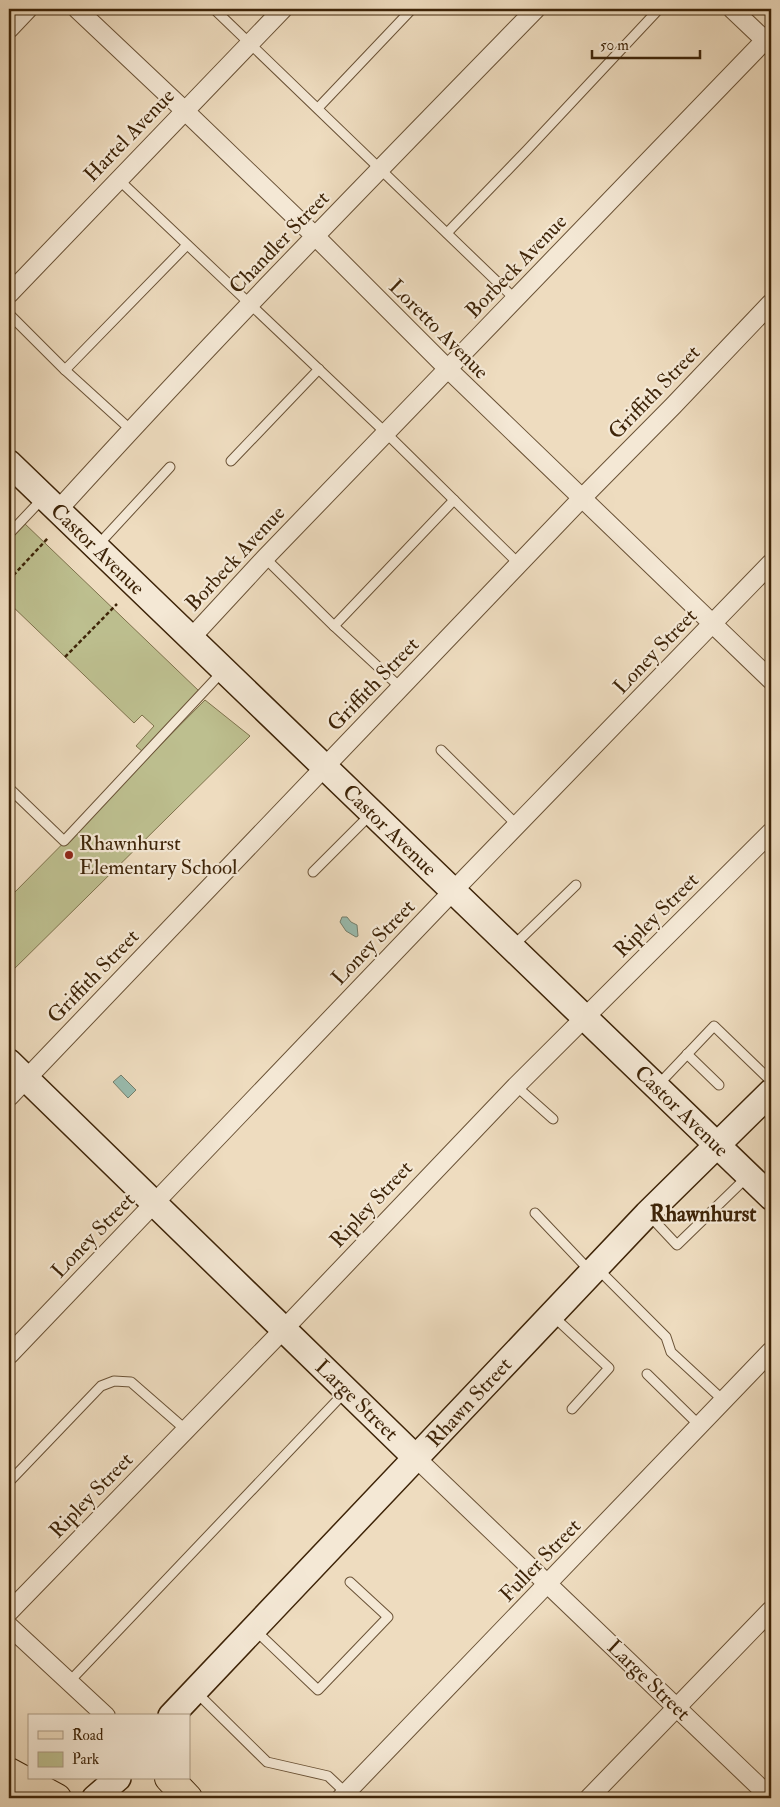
<svg xmlns="http://www.w3.org/2000/svg" width="780" height="1807" viewBox="0 0 780 1807" font-family="'IM FELL Double Pica',serif">
<style>
.green{fill:#bdbf8f;stroke:#7e724c}
.water{fill:#99bcaf;stroke:#757f6c}
.lines{fill:none;stroke-linecap:round;stroke-linejoin:round}
.lane-casing{stroke:#6a5236;stroke-width:11}
.street-casing{stroke:#6a5236;stroke-width:20}
.secondary-casing{stroke:#3e2408;stroke-width:28}
.primary-casing{stroke:#3e2408;stroke-width:30}
.path{stroke:#3e2408;stroke-width:2.5;stroke-dasharray:4 2.5;stroke-linecap:butt}
.lane{stroke:#f4e8d5;stroke-width:9}
.street{stroke:#f4e8d5;stroke-width:18}
.secondary{stroke:#f4e8d5;stroke-width:25}
.primary{stroke:#eedcbf;stroke-width:28}
.poi-dot{fill:#8f2418;stroke:#f4e8d5;stroke-width:2}
.labels{text-anchor:middle;stroke-width:4.5;stroke-linejoin:round;paint-order:stroke}
.street-label{font-size:21px;fill:#3e2408;stroke:#f4e8d5}
.poi-label{font-size:21px;fill:#3e2408;stroke:#f4e8d5;text-anchor:start}
.neighbourhood-label{font-size:22px;font-weight:bold;fill:#3e2408;stroke:#f4e8d5}
</style>
<rect width="100%" height="100%" fill="#eedcbf"/>
<filter id="stains"><feTurbulence type="fractalNoise" baseFrequency=".004" numOctaves="4"/><feColorMatrix values="0 0 0 0 .2 0 0 0 0 .09 0 0 0 0 .02 0 0 0 .5 -.17"/></filter>
<radialGradient id="worn" r=".72"><stop offset=".6" stop-color="#630" stop-opacity="0"/><stop offset="1" stop-color="#630" stop-opacity=".3"/></radialGradient>
<g class="green">
<polygon points="23,522 200,692 143,752 136,746 154,726 142,715 134,723 9,603 9,537"/>
<polygon points="205,700 250,736 9,974 9,898"/>
</g>
<g class="water">
<polygon points="342,917 347,917 351,922 357,925 358,936 356,937 346,931 340,922"/>
<polygon points="121,1075 136,1090 128,1098 113,1082"/>
</g>
<g class="lines">
<defs>
<g id="lane">
<polyline points="214,9 515,299"/>
<polyline points="318,108 412,9"/>
<polyline points="118,179 386,433 519,564"/>
<polyline points="447,233 527,150 659,9"/>
<polyline points="9,314 65,370 131,430"/>
<polyline points="65,370 187,245"/>
<polyline points="231,461 319,369"/>
<polyline points="9,534 44,497"/>
<polyline points="98,545 170,467"/>
<polyline points="265,558 334,626 401,688"/>
<polyline points="334,626 454,500"/>
<polyline points="441,750 517,825"/>
<polyline points="9,788 64,841 222,672"/>
<polyline points="313,872 372,813"/>
<polyline points="512,947 576,885"/>
<polyline points="687,1054 719,1085"/>
<polyline points="516,1086 553,1119"/>
<polyline points="657,1086 714,1026 771,1081"/>
<polyline points="535,1213 591,1272"/>
<polyline points="648,1214 677,1245 747,1177"/>
<polyline points="598,1269 666,1337 671,1352 724,1401"/>
<polyline points="553,1316 609,1368 572,1409"/>
<polyline points="647,1374 699,1425"/>
<polyline points="9,1482 101,1386 114,1381 131,1382 186,1430"/>
<polyline points="254,1629 318,1690 388,1617 350,1582"/>
<polyline points="69,1682 346,1391"/>
<polyline points="196,1692 267,1762 328,1776 346,1793"/>
<polyline points="16,1798 25,1784"/>
</g>
<g id="street">
<polyline points="77,9 184,110 315,236 448,369 771,680"/>
<polyline points="732,9 771,46"/>
<polyline points="9,29 28,9"/>
<polyline points="9,294 283,9"/>
<path d="M58,510c155,-171 317,-336 478,-501"/>
<polyline points="191,638 265,558 771,34"/>
<polyline points="9,1097 581,499 673,406 771,303"/>
<polyline points="9,1355 453,891 771,563"/>
<polyline points="416,1458 771,1798"/>
<polyline points="9,1612 283,1330 516,1086 771,832"/>
<polyline points="9,1626 106,1716"/>
<polyline points="341,1798 771,1351"/>
<polyline points="589,1798 771,1610"/>
</g>
<g id="secondary">
<polyline points="9,463 771,1197"/>
<polyline points="9,1062 416,1458"/>
<polyline points="171,1716 647,1214 771,1092"/>
<polyline points="95,1798 118,1778"/>
</g>
<g id="primary">
<polyline points="9,1772 57,1798"/>
<polyline points="169,1778 188,1798"/>
</g>
</defs>
<use href="#lane" class="lane-casing"/>
<use href="#street" class="street-casing"/>
<use href="#secondary" class="secondary-casing"/>
<use href="#primary" class="primary-casing"/>
<g class="path">
<polyline points="9,580 48,538"/>
<polyline points="65,657 117,604"/>
</g>
<use href="#lane" class="lane"/>
<use href="#street" class="street"/>
<use href="#secondary" class="secondary"/>
<use href="#primary" class="primary"/>
</g>
<circle class="poi-dot" cx="69" cy="855" r="5"/>
<g class="labels">
<g class="street-label">
<text transform="translate(129 135) rotate(-46)" y="7">Hartel Avenue</text>
<text transform="translate(279 242) rotate(-46)" y="7">Chandler Street</text>
<text transform="translate(516 266) rotate(-46)" y="7">Borbeck Avenue</text>
<text transform="translate(439 329) rotate(45)" y="7">Loretto Avenue</text>
<text transform="translate(654 392) rotate(-46)" y="7">Griffith Street</text>
<text transform="translate(98 549) rotate(44)" y="7">Castor Avenue</text>
<text transform="translate(235 558) rotate(-47)" y="7">Borbeck Avenue</text>
<text transform="translate(655 651) rotate(-46)" y="7">Loney Street</text>
<text transform="translate(373 684) rotate(-46)" y="7">Griffith Street</text>
<text transform="translate(390 830) rotate(44)" y="7">Castor Avenue</text>
<text transform="translate(656 915) rotate(-45)" y="7">Ripley Street</text>
<text transform="translate(373 942) rotate(-46)" y="7">Loney Street</text>
<text transform="translate(93 976) rotate(-46)" y="7">Griffith Street</text>
<text transform="translate(682 1111) rotate(44)" y="7">Castor Avenue</text>
<text transform="translate(371 1204) rotate(-47)" y="7">Ripley Street</text>
<text transform="translate(93 1235) rotate(-46)" y="7">Loney Street</text>
<text transform="translate(357 1400) rotate(44)" y="7">Large Street</text>
<text transform="translate(469 1402) rotate(-47)" y="7">Rhawn Street</text>
<text transform="translate(91 1495) rotate(-46)" y="7">Ripley Street</text>
<text transform="translate(540 1560) rotate(-46)" y="7">Fuller Street</text>
<text transform="translate(649 1680) rotate(44)" y="7">Large Street</text>
</g>
<g class="poi-label">
<text x="79" y="850">Rhawnhurst<tspan x="79" dy="24">Elementary School</tspan></text>
</g>
<g class="neighbourhood-label">
<text x="703" y="1221">Rhawnhurst</text>
</g>
</g>
<rect width="780" height="1807" fill="none" stroke="#eedcbf" stroke-width="30"/>
<rect x="10" y="10" width="760" height="1787" fill="none" stroke="#3e2408" stroke-width="2.5"/>
<rect x="15" y="15" width="750" height="1777" fill="none" stroke="#3e2408"/>
<rect x="28" y="1714" width="162" height="65" fill="#f4e8d5" stroke="#ab9a83"/>
<rect x="38" y="1731" width="25" height="8" fill="#eedcbf" stroke="#ab9a83"/>
<text x="72" y="1740" font-size="15" fill="#3e2408">Road</text>
<rect x="38" y="1752" width="25" height="15" fill="#bdbf8f" stroke="#ab9a83"/>
<text x="72" y="1764" font-size="15" fill="#3e2408">Park</text>
<path d="M592 50v8h108v-8" fill="none" stroke="#3e2408" stroke-width="2.5"/>
<text x="600" y="50" font-size="15" fill="#3e2408" stroke="#f4e8d5" stroke-width="4" paint-order="stroke">50 m</text>
<rect width="100%" height="100%" filter="url(#stains)"/>
<rect width="100%" height="100%" fill="url(#worn)"/>
</svg>
